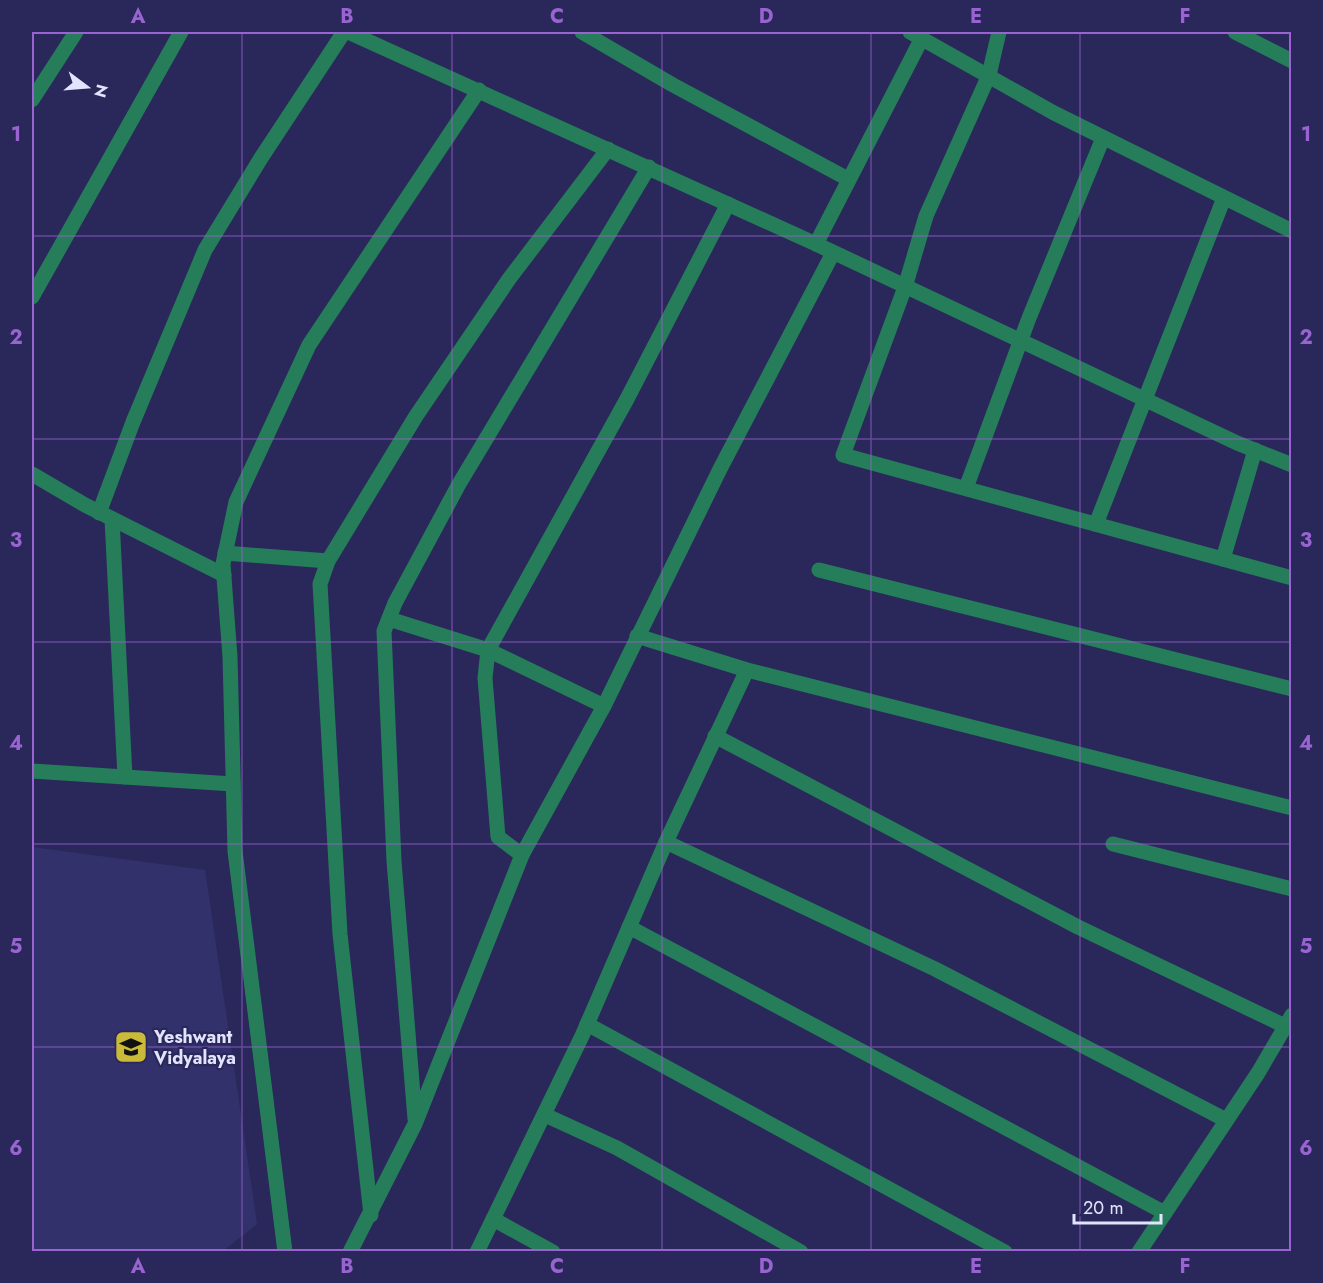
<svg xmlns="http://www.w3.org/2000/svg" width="1323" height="1283" viewBox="0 0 1323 1283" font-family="Jost,sans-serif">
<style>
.built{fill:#33316b}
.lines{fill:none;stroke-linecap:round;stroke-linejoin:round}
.minor{stroke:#257e59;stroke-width:15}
.grid{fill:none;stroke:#9a63d2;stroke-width:1.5;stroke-opacity:0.55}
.labels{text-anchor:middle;stroke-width:4.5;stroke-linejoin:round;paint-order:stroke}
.poi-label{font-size:18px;font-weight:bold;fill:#e2e4fe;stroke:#2a285b;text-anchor:start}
.neatline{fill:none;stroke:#9a63d2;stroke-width:2}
.grid-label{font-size:20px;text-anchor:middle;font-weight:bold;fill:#9a63d2}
</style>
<rect width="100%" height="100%" fill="#2a285b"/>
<polygon class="built" points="32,847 205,870 257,1224 223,1251 32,1251"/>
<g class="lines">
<g class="minor">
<polyline points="348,32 816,244 1237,443 1292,465"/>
<polyline points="582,32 673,85 848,179"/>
<polyline points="910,32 1054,113 1292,231"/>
<polyline points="999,32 989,75 926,216 905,287 843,455 1292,578"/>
<polyline points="1235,32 1292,61"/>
<polyline points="32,100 76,32"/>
<polyline points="816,244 922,38"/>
<polyline points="32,297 181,32"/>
<polyline points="32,474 85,505 224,575"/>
<polyline points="966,488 1029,318 1103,138"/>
<polyline points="99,513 133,422 205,250 261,158 344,32"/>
<polyline points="112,519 125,777"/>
<polyline points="1096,524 1224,198"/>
<polyline points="225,553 328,561"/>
<polyline points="1223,559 1255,450"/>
<polyline points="819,570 1292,689"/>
<polyline points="389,619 488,650 604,706"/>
<polyline points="637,636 747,670 1292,808"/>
<polyline points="715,736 1078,927 1285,1026"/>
<polyline points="32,771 233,784"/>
<polyline points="666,842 935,969 1226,1120"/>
<polyline points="1113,844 1292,889"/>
<polyline points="522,855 498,837 485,678 488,650 627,399 728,204"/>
<polyline points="629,927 1165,1213"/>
<polyline points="587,1024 1005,1252"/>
<polyline points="545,1115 617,1148 801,1252"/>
<polyline points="415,1119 394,861 384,631 395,603 459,484 649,167"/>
<polyline points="371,1215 340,934 320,584 328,561 416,416 509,279 608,149"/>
<polyline points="493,1219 553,1252"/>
<polyline points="285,1252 235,851 230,657 223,564 236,502 309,345 479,90"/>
<polyline points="350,1252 415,1124 522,855 604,706 720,469 833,253"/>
<polyline points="477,1252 582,1036 666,842 747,670"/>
<polyline points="1139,1252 1258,1073 1292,1015"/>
</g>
</g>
<path class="grid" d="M242,32v1220M452,32v1220M662,32v1220M871,32v1220M1080,32v1220M32,236h1260M32,439h1260M32,642h1260M32,844h1260M32,1047h1260"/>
<defs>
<symbol id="school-square" viewBox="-11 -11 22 22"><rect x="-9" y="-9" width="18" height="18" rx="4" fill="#cbba39" stroke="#2a285b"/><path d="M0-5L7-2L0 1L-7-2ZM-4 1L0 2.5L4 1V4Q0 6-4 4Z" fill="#111"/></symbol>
</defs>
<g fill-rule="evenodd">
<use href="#school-square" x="112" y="1028" width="38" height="38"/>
</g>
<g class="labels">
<g class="poi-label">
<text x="154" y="1043">Yeshwant<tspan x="154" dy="21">Vidyalaya</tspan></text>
</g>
</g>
<rect width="1323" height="1283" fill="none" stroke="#2a285b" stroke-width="66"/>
<g transform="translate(87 87) rotate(106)" stroke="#2a285b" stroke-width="4.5" paint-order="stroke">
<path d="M0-4.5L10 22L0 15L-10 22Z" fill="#e2e4fe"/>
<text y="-9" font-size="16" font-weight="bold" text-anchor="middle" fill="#e2e4fe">N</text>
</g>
<path d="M1074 1214v9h87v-9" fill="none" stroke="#e2e4fe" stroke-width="3"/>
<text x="1083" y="1214" font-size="18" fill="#e2e4fe" stroke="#2a285b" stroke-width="4.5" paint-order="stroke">20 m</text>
<rect x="33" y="33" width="1257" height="1217" class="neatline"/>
<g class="grid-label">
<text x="138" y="23">A</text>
<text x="347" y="23">B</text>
<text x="557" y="23">C</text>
<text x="766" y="23">D</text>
<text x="976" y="23">E</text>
<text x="1185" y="23">F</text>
<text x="16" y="141">1</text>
<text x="1306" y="141">1</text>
<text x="16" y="344">2</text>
<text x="1306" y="344">2</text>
<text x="16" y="547">3</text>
<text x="1306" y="547">3</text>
<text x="16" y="750">4</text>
<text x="1306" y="750">4</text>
<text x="16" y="953">5</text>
<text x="1306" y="953">5</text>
<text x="16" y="1155">6</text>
<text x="1306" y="1155">6</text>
<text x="138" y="1273">A</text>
<text x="347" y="1273">B</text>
<text x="557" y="1273">C</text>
<text x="766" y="1273">D</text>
<text x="976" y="1273">E</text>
<text x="1185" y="1273">F</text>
</g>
</svg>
